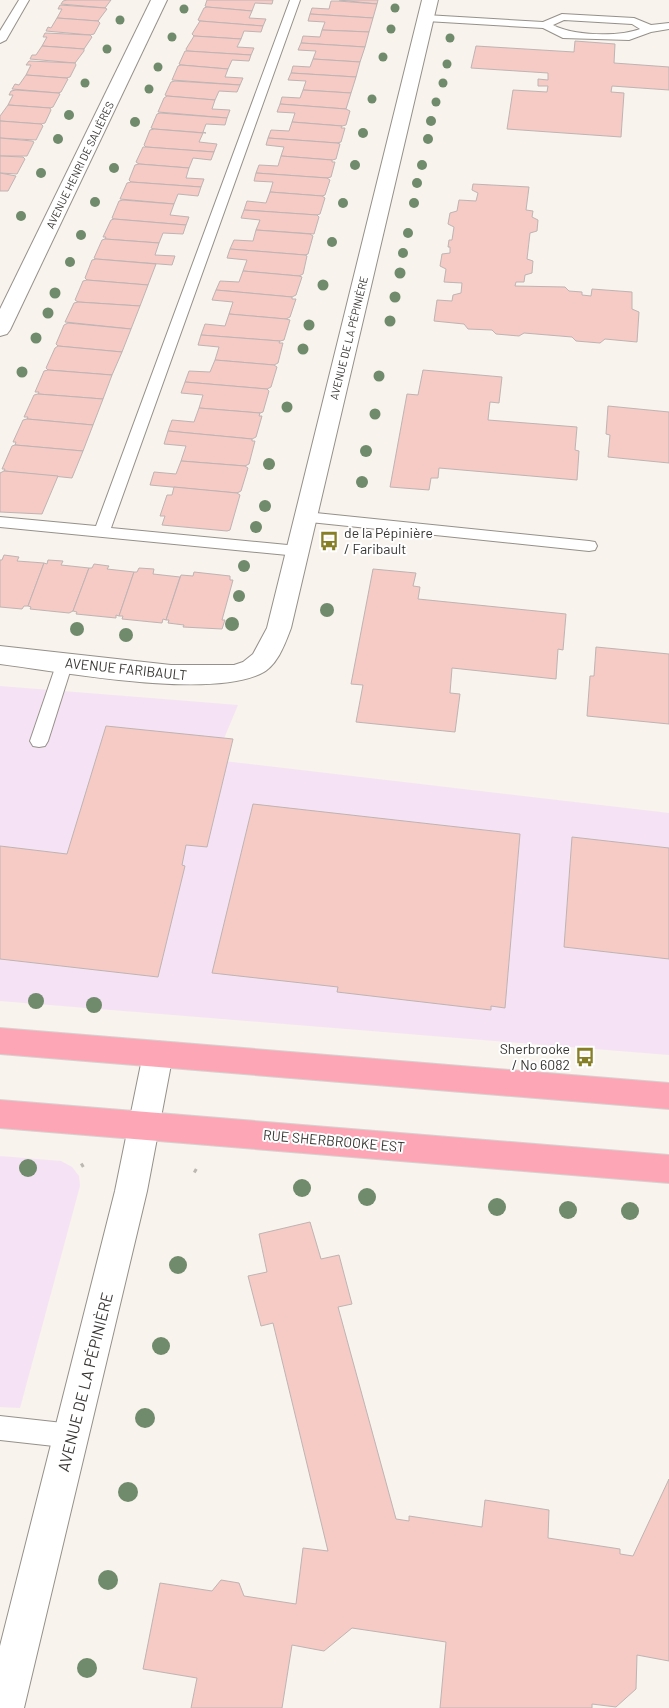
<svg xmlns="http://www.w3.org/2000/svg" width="669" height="1708" viewBox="0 0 669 1708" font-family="Barlow,sans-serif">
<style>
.commercial{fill:#f5e3f5}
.building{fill:#f6cac5;stroke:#beb4b3}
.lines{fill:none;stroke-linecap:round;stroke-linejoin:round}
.service-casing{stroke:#959089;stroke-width:2}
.minor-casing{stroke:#959089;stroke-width:2}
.primary-casing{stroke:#d3d3d2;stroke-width:2}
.path{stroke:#bbb7b2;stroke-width:4;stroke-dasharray:3 3;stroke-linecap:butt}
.service{fill:#fff;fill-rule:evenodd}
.minor{fill:#fff;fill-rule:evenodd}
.primary{fill:#fda7b6;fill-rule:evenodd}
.tree{fill:#708a6c}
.labels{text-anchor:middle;stroke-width:4;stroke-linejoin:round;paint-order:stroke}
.far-street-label{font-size:11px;fill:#383634;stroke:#fff}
.poi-label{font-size:14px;fill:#383634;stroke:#fff;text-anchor:start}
.street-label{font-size:14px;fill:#383634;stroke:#fff}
.near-street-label{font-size:16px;fill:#383634;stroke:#fff}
</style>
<rect width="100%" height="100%" fill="#f8f3ec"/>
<g class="commercial">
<polygon points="0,686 238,705 215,760 669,813 669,1055 0,1001"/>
<polygon points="0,1156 61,1161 72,1167 79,1176 80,1186 20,1408 0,1407"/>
</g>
<g class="building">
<polygon points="111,0 105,8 61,4 63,1 67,0"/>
<polygon points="207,0 273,0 272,4 255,3 252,11 207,7 205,6"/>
<polygon points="339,0 378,0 377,4"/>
<polygon points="331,1 338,1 377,4 373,18 310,14 312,8 329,9"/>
<polygon points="60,5 105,8 107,9 98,21 57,18 62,9 58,9"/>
<polygon points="207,7 252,11 249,18 266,19 263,26 200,21 198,20 204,8"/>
<polygon points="310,14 373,18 369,32 322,30 325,22 308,21"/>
<polygon points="57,18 98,21 100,23 94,34 90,35 46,31 48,27 51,28"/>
<polygon points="200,21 263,26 261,32 244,31 241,39 194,36 192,34"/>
<polygon points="322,30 369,32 365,47 301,43 303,36 320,37"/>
<polygon points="45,33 90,35 92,37 84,49 42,46 47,37 43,37"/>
<polygon points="194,36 241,39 237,47 254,48 251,55 187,51 186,49"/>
<polygon points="575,41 615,44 614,63 669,67 669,90 612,86 611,92 624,93 621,137 507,129 513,90 547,92 548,86 538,86 538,79 548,80 548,73 471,68 476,46 574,52"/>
<polygon points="301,43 365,47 360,62 313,59 316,51 298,50"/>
<polygon points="42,46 84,49 84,51 75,63 30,59 32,55 36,55"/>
<polygon points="185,51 187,51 251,55 249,61 232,60 228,69 181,65 179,64"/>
<polygon points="313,59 360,62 356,77 291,73 293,66 310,67"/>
<polygon points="29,61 75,63 76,65 70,77 66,78 26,75 31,65 26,65"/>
<polygon points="181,65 228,69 225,77 243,78 240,85 172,80 178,66"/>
<polygon points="291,73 356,77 351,93 303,90 306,81 288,80"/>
<polygon points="26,75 66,78 68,79 61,92 58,93 12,89 15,84 19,85"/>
<polygon points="175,81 240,85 237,92 219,91 215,100 167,96 165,95 171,82"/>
<polygon points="16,90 58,93 60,94 53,107 50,108 8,105 13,95 9,95 11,91"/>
<polygon points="303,90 351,93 346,109 280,104 282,97 300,98"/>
<polygon points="167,96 215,100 212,109 230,110 227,118 158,112 164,98"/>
<polygon points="280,104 346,109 350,111 346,125 342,126 292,122 295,113 277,112"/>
<polygon points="8,105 50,108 51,110 45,123 41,124 0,121 0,116"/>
<polygon points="160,113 227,118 225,125 206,124 203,132 206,133 154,129 151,128 157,114"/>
<polygon points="0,121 41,124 43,126 36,140 0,138"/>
<polygon points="292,122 342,126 341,128 345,128 341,142 337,143 268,138 271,130 289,131"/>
<polygon points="154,129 203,133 199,142 217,144 214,152 146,147 144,145 150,130"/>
<polygon points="0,138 32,141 34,142 27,156 0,156"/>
<polygon points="268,138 337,143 340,144 336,159 332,160 281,156 284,147 266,145"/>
<polygon points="143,147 146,147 214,152 211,160 193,158 189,168 139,164 136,162"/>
<polygon points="0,156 23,157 25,159 17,174 0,173"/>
<polygon points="281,156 332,160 332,162 335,162 331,177 327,178 256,173 259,165 278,166"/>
<polygon points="139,164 189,168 186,178 204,179 201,187 131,182 129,180 135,165"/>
<polygon points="0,173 16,176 8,191 0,191"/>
<polygon points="256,173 327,178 330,180 325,195 322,196 270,192 273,182 254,181"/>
<polygon points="131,182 201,187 198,196 178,194 174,204 120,199 127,183"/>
<polygon points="473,184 529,187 526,210 533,211 532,217 538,220 537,231 530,233 527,259 533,261 532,273 525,275 524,282 516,282 515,286 565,287 569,291 582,292 582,295 591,296 592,289 632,292 632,309 639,312 637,342 605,339 600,343 576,341 572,337 524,333 519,336 496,334 492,330 468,329 464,324 434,321 437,300 452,301 453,295 461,293 462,283 444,282 446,269 440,266 442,254 450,253 450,247 448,247 449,240 452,240 454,227 448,224 450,213 457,211 459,200 476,201 478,193 472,190"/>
<polygon points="270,192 322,196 325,198 320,214 317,215 244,210 247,201 266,203"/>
<polygon points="123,200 174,204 170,215 189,217 186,225 114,219 112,218 119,201"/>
<polygon points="244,210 317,215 319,217 314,234 256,230 260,220 241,218"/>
<polygon points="114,219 186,225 183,234 163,233 159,243 105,239 106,237 103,237 111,220"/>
<polygon points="256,230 310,234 313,236 308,254 305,255 230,249 234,240 253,241"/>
<polygon points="105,239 159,243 155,255 175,256 172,265 96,259 94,258 102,240"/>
<polygon points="230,249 305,255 307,256 303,274 299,276 243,271 247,260 227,258"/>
<polygon points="96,259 156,264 148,285 87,280 85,278 92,260"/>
<polygon points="243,271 299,276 302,277 296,295 292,297 216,290 220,281 239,282"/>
<polygon points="87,280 148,285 140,306 78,302 75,300 83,281"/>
<polygon points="216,290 292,297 292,299 296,299 290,317 286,319 229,314 233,302 212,300"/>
<polygon points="78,302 140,306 131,329 65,322 74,303"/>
<polygon points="229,314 286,319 290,320 284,340 280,341 201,335 205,324 225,326"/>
<polygon points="68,323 131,329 122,352 58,346 56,344 64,325"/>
<polygon points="201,335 280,341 279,343 283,343 278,363 274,365 215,360 219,347 198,345"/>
<polygon points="58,346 122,352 112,375 48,370 46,368 55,348"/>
<polygon points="215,360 274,365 277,367 271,387 267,389 185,382 189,371 210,372"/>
<polygon points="48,370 112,375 103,399 38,394 39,392 35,392 44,371"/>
<polygon points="423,370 502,377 499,403 490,402 488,420 577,427 575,450 579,451 577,480 439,468 438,478 431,478 429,490 390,487 407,394 418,395"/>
<polygon points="185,382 267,389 269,391 263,412 260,413 199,408 203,395 181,393"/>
<polygon points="38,394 103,399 93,425 27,419 28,417 24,417 34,395"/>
<polygon points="608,406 669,412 669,463 608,457 610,435 606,434"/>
<polygon points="199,408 260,413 259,416 262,416 256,437 252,439 168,431 172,420 194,422"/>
<polygon points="27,419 93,425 83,451 15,445 16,442 13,442 23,420"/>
<polygon points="168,431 252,439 252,441 255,441 249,464 245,466 181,461 186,446 164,444"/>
<polygon points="15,445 83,451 72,478 4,471 5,469 2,469 12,446"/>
<polygon points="181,461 245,466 248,468 241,491 237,493 150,485 154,472 176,474"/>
<polygon points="4,471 58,476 42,514 0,512 0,473"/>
<polygon points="174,487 237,493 240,495 230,530 227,531 162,525 165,516 160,516 167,495 172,495"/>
<polygon points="4,555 19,557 17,561 44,563 28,606 24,606 22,609 0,607 0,560 2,560"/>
<polygon points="48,560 63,561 61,565 89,568 73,611 69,613 30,609 31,607 28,606 44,563 47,564"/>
<polygon points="94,564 109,566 107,569 134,572 119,616 116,615 116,618 76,614 77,612 73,611 89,568 92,568"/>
<polygon points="139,568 154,569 153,574 180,577 166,620 163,619 162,623 122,619 123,616 119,616 134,572 137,572"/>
<polygon points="373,569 416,573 413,586 420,587 418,599 566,614 563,650 558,649 556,679 452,668 450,693 460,694 455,732 356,722 363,685 351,684"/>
<polygon points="194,572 230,576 230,580 233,580 222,620 225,620 222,629 183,627 184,625 168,623 169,620 166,620 181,575 193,576"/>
<polygon points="596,647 669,654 669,724 587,716 590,676 594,676"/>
<polygon points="106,726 233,739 207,847 186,845 182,865 185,866 158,977 0,959 0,846 67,854"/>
<polygon points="253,804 520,834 505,1008 491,1006 491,1010 337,992 338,987 212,973"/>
<polygon points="572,837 669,848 669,959 564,947"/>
<polygon points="310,1222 321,1259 339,1255 352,1304 338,1307 396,1519 409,1521 409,1516 482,1527 485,1500 549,1510 548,1538 620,1549 620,1554 633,1556 669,1479 669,1661 637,1655 636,1689 616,1707 592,1704 592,1708 440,1708 446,1642 352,1628 324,1651 292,1645 282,1708 191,1708 197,1678 143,1669 160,1583 212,1591 221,1580 239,1583 244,1596 296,1604 303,1548 328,1551 273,1323 261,1326 248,1276 267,1272 259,1234"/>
</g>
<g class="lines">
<defs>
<g id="service">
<polygon points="19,0 29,0 6,40 0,43 0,31"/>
<polygon points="290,0 300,0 111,528 298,546 304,547 306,551 304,555 298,556 0,527 0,517 96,526"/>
<path d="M562,14l72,4 17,7 18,-2v6l-18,3 -22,8 -66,-2 -20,-10 -117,-7 -5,-3 5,-3 117,7zM564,20l68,4 8,5c-21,8 -67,7 -87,-4z"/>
<polygon points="306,512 589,541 595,542 597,546 595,550 589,551 300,521 298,517 300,513"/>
<polygon points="65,656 71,658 73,662 48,741 45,746 39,747 33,746 30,741 57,662 59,658"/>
<polygon points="0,1416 72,1424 81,1427 84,1436 81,1445 72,1448 0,1440"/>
</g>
<g id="minor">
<polygon points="151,0 167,0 10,330 7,334 0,336 0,309"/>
<path d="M422,0h16l-147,628c-6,16 -14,39 -31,46 -54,25 -198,-2 -260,-10v-18l171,19h63l9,-3 10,-8 14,-26z"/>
<polygon points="158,1041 169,1045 173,1054 147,1191 24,1708 0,1708 0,1646 115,1191 143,1054 147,1045"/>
</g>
<g id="primary">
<polygon points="0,1028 669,1083 669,1109 0,1054"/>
<polygon points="0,1100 669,1155 669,1183 0,1128"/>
</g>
</defs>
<use href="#service" class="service-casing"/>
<use href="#minor" class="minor-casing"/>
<use href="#primary" class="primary-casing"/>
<g class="path">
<polyline points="81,1166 86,1163"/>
<polyline points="194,1170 199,1173"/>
</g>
<use href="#service" class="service"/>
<use href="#minor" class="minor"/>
<use href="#primary" class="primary"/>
</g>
<g class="tree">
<circle cx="395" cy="8" r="4.5"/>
<circle cx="184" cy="9" r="4.5"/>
<circle cx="120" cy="20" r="4.5"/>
<circle cx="391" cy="29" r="4.5"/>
<circle cx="172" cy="37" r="4.5"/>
<circle cx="450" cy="38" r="4.5"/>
<circle cx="107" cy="49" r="4.5"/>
<circle cx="383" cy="57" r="4.5"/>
<circle cx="447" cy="64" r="4.5"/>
<circle cx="158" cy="67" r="4.5"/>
<circle cx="85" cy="83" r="4.5"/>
<circle cx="443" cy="83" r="4.5"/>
<circle cx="149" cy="89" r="4.5"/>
<circle cx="372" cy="99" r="4.5"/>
<circle cx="436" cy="102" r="4.5"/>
<circle cx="69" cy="115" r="5"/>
<circle cx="431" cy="121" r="5"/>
<circle cx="135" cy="122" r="5"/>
<circle cx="363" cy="133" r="5"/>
<circle cx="58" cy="139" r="5"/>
<circle cx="428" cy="139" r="5"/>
<circle cx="355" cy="165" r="5"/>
<circle cx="422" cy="165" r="5"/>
<circle cx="114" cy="168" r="5"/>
<circle cx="41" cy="173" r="5"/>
<circle cx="417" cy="183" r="5"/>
<circle cx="95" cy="202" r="5"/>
<circle cx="343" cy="203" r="5"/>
<circle cx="414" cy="203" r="5"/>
<circle cx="21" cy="216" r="5"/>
<circle cx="408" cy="233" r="5"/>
<circle cx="81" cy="235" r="5"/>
<circle cx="332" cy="242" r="5"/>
<circle cx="403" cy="253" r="5"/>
<circle cx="70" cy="262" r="5"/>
<circle cx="400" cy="273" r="5.5"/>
<circle cx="323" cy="285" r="5.5"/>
<circle cx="55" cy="293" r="5.5"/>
<circle cx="395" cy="297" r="5.5"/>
<circle cx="48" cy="313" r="5.5"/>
<circle cx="390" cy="321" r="5.5"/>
<circle cx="309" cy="325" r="5.5"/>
<circle cx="36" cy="338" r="5.5"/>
<circle cx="303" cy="349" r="5.5"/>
<circle cx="22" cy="372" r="5.5"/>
<circle cx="379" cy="376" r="5.5"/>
<circle cx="287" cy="407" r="5.5"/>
<circle cx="375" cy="414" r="5.5"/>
<circle cx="366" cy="451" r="6"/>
<circle cx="269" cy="464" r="6"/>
<circle cx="362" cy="482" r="6"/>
<circle cx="265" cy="506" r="6"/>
<circle cx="256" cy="527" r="6"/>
<circle cx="244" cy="566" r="6"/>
<circle cx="239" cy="596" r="6"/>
<circle cx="327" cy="610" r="7"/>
<circle cx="232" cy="624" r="7"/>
<circle cx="77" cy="629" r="7"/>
<circle cx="126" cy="635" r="7"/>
<circle cx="36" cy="1001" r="8"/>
<circle cx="94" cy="1005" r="8"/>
<circle cx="28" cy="1168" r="9"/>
<circle cx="302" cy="1188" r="9"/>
<circle cx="367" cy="1197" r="9"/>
<circle cx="497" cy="1207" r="9"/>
<circle cx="568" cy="1210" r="9"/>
<circle cx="630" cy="1211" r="9"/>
<circle cx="178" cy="1265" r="9"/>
<circle cx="161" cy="1346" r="9"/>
<circle cx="145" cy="1418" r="10"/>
<circle cx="128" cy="1492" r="10"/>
<circle cx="108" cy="1580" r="10"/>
<circle cx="87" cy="1668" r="10"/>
</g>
<defs>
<symbol id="bus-bare" viewBox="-9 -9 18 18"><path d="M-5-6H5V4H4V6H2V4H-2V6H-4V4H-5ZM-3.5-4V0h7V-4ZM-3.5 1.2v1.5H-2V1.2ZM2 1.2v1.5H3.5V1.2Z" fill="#877f26" stroke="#fff" stroke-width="2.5" paint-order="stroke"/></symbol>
</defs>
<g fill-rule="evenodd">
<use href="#bus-bare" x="315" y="527" width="28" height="28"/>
<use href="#bus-bare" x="571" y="1043" width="28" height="28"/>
</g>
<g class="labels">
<g class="far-street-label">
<text transform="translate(80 165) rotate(-64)" y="4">AVENUE HENRI DE SALIÈRES</text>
<text transform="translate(349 338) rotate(-76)" y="4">AVENUE DE LA PÉPINIÈRE</text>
</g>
<g class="poi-label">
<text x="344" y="538">de la Pépinière<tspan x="344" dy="16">/ Faribault</tspan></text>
<text x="570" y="1054" text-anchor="end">Sherbrooke<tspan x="570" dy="16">/ No 6082</tspan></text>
</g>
<g class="street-label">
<text transform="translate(126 669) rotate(6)" y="5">AVENUE FARIBAULT</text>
<text transform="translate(334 1141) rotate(5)" y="5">RUE SHERBROOKE EST</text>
</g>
<g class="near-street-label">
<text transform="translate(85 1382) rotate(-76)" y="6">AVENUE DE LA PÉPINIÈRE</text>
</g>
</g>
</svg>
